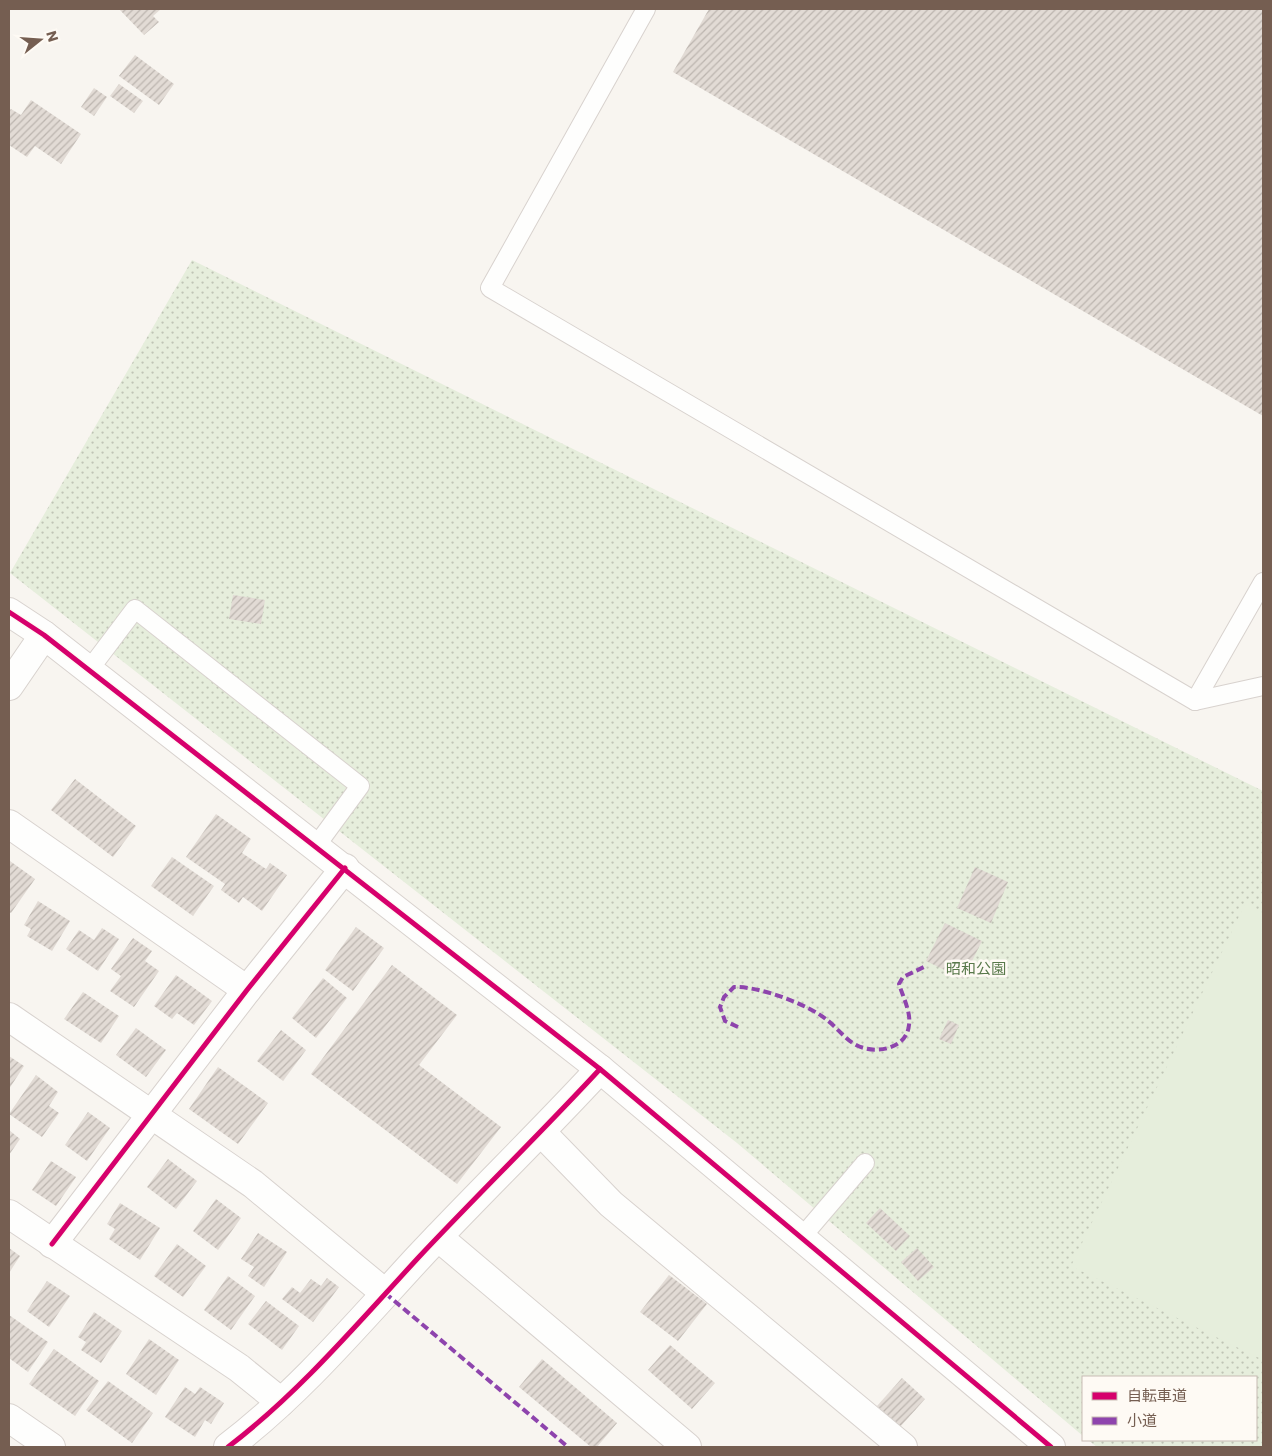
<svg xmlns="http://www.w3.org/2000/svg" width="1272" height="1456" viewBox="0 0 1272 1456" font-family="Poppins,'Noto Sans JP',sans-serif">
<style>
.park{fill:url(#park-dots)}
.garden{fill:#e6eedc}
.building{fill:url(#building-hatch)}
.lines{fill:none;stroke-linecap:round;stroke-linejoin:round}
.service-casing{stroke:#d8d2ce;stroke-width:20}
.minor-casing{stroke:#d8d2ce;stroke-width:30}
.tertiary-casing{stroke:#d8d2ce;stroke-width:30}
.service{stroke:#fefefd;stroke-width:18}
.minor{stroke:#fefefd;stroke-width:28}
.tertiary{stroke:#fefefd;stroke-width:28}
.quiet{stroke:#8e44ad;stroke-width:4;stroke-dasharray:8 4;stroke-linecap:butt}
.cycleway-casing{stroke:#fefaf4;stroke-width:8}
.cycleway{stroke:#d6006c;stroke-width:5}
.labels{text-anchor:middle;stroke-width:5;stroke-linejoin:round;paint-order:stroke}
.park-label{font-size:15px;fill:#58794a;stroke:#fefaf4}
</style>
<defs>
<pattern id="park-dots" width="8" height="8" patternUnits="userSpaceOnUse" patternTransform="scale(1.25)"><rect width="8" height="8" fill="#e6eedc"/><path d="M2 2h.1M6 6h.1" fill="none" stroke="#bfc4b5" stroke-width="1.8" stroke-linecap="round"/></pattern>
<pattern id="building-hatch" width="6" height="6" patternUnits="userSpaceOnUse" patternTransform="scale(1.25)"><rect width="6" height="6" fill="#e2dbd5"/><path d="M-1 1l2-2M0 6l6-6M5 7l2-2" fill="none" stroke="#bcb5af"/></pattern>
</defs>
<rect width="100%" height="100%" fill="#f8f5f0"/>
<polygon class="park" points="192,260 1263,791 1263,1447 1097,1447 1088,1440 1256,1440 1256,1377 1083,1377 1083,1436 737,1143 10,573"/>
<polygon class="garden" points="1245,904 1263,913 1263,1360 1071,1266"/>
<g class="building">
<polygon points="119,9 161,9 153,16 159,22 144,35"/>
<polygon points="709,9 1263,9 1263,416 673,72"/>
<polygon points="135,55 174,84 159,105 119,76"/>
<polygon points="119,84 143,101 134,113 110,96"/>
<polygon points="94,88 107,97 94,116 81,107"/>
<polygon points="31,100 81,134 61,164 35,146 27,157 9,145 9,111 11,109 21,115"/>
<polygon points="233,595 265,600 261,624 229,619"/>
<polygon points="75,779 136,826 113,857 51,810"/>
<polygon points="216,814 251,839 242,853 266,869 270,863 287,875 262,911 243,897 239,903 221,890 225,884 186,857"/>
<polygon points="172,857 214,886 193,916 151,886"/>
<polygon points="10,861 35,879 11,913 9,912"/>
<polygon points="975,867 1008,882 991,923 957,908"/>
<polygon points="38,901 70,921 52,951 27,936 31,929 24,925"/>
<polygon points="945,923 982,941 963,979 926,961"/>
<polygon points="356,927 384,948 353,991 325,970"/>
<polygon points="102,928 119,939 98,971 66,949 79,930 94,940"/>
<polygon points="133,938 152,951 145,961 159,971 134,1007 110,991 121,976 111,969"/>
<polygon points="392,965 457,1015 419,1065 501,1127 457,1184 311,1074"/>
<polygon points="176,975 212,1001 194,1025 177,1013 172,1019 154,1006"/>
<polygon points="323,978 347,998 316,1038 292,1018"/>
<polygon points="83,992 119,1016 101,1043 64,1019"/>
<polygon points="948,1020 959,1025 951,1044 939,1039"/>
<polygon points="136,1028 166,1050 146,1077 116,1055"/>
<polygon points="281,1030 306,1050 283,1081 257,1061"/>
<polygon points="9,1056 24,1066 9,1089"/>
<polygon points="218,1067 268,1103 238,1144 189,1109"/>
<polygon points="36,1075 58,1092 49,1106 59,1113 42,1137 9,1114"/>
<polygon points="88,1112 110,1128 87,1161 65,1145"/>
<polygon points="9,1130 20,1139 9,1155"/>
<polygon points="168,1159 197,1181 176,1209 147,1187"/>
<polygon points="51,1161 76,1177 56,1206 32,1190"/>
<polygon points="216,1199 241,1218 218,1250 193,1231"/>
<polygon points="120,1203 160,1228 140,1260 109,1239 115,1229 107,1224"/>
<polygon points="880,1208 910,1236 896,1251 866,1223"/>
<polygon points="258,1233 287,1252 264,1287 248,1276 254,1267 241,1259"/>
<polygon points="177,1244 206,1266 183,1297 154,1276"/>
<polygon points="9,1248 20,1256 9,1273"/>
<polygon points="917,1248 934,1267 918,1281 901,1262"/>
<polygon points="669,1275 707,1304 678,1341 640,1312"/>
<polygon points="228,1276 255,1296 231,1330 204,1310"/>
<polygon points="327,1278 339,1287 313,1322 282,1299 292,1287 300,1293 311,1279 321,1286"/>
<polygon points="47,1281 70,1296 49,1327 27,1311"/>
<polygon points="266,1301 299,1326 282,1350 248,1324"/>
<polygon points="94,1312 122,1331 101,1363 81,1350 86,1342 78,1337"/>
<polygon points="9,1315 48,1342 28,1372 9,1358"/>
<polygon points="149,1339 179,1360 156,1395 126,1374"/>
<polygon points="670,1345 715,1383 692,1409 648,1370"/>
<polygon points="54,1349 99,1381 75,1416 29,1384"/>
<polygon points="542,1359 617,1423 597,1447 591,1447 519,1387"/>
<polygon points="902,1378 925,1399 900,1427 877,1406"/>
<polygon points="108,1381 153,1413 132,1443 86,1410"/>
<polygon points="185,1387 195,1394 200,1387 224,1403 211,1424 205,1420 195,1437 165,1417"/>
</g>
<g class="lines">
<defs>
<g id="service">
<polyline points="646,9 490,288 1195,701 1263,686"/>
<polyline points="89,670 135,609 360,786 316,846"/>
<polyline points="1195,701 1263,582"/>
<polyline points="801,1238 865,1163"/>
</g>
<g id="minor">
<polyline points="9,824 247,990"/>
<polyline points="9,1017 253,1184 385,1293"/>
<polyline points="542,1133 611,1204 903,1447"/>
<polyline points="438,1237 687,1447"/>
<polyline points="52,1244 247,990 345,868"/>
<polyline points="9,1418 51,1447"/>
</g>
<g id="tertiary">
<polyline points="9,612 44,635 600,1069 1051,1447"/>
<polyline points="9,686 44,635"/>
<polyline points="9,1214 239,1368 281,1402"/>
<path d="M228,1447c71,-54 130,-124 190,-189 60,-64 123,-125 182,-189"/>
</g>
</defs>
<use href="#service" class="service-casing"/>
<use href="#minor" class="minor-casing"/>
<use href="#tertiary" class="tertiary-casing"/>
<use href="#service" class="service"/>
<use href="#minor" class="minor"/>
<use href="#tertiary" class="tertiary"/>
<g class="quiet">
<path d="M738,1027l-13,-6 -5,-14 4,-10 10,-10c24,-1 74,17 93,33 12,9 21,24 37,28 17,5 43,-1 45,-23 2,-13 -6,-28 -10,-41l4,-7 21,-10"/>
<polyline points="385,1293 568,1447"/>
</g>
<defs>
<g id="cycleway">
<polyline points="9,612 44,635 600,1069 1051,1447"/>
<polyline points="52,1244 247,990 345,868"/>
<path d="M228,1447c71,-54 130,-124 190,-189 60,-64 123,-125 182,-189"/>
</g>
</defs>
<use href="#cycleway" class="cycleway-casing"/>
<use href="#cycleway" class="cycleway"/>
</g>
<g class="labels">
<g class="park-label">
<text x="976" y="974">昭和公園</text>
</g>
</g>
<rect width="1272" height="1456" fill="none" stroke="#755e51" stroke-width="20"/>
<rect x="1082" y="1376" width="175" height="65" fill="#fefaf4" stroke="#c7bcb3"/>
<rect x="1092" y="1392" width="25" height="8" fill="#d6006c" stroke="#c7bcb3"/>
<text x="1127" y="1401" font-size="15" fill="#755e51">自転車道</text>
<rect x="1092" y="1417" width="25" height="8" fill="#8e44ad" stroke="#c7bcb3"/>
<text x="1127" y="1426" font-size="15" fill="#755e51">小道</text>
<g transform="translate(40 40) rotate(73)" stroke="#fefaf4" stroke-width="4" paint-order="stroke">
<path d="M0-4L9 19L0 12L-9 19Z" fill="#755e51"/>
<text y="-8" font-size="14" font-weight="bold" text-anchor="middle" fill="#755e51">N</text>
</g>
</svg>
